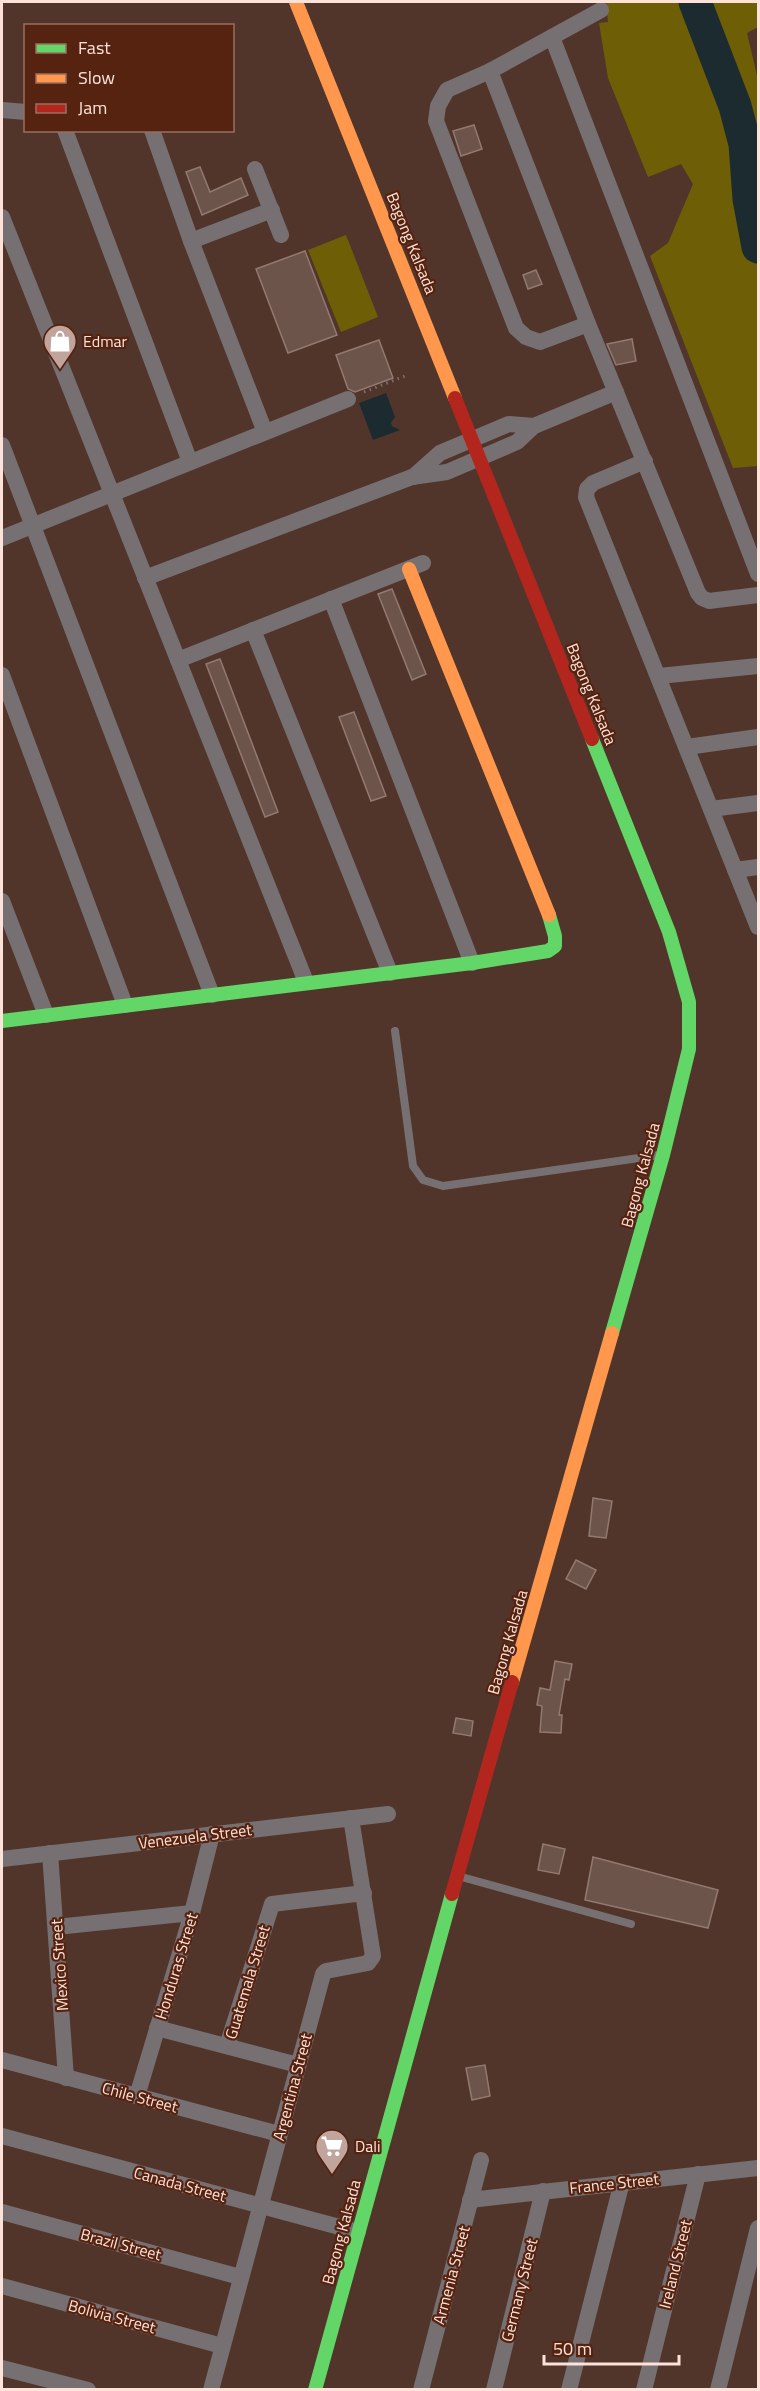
<svg xmlns="http://www.w3.org/2000/svg" width="760" height="2391" viewBox="0 0 760 2391" font-family="'Titillium Web',sans-serif">
<style>
.green{fill:#6e5f06}
.water{fill:#1c2b30}
.lines{fill:none;stroke-linecap:round;stroke-linejoin:round}
.river{stroke:#1c2b30;stroke-width:33}
.building{fill:#6c544b;stroke:#927971;stroke-width:1.5}
.path{stroke:#7a7072;stroke-width:3;stroke-dasharray:1.5 4.5;stroke-linecap:butt}
.lane{stroke:#777073;stroke-width:8}
.street{stroke:#777073;stroke-width:16}
.fast{stroke:#63d668;stroke-width:14}
.slow{stroke:#ff974d;stroke-width:14}
.jam{stroke:#b3261e;stroke-width:14}
.labels{text-anchor:middle;stroke-width:4.5;stroke-linejoin:round;paint-order:stroke}
.street-label{font-size:16px;fill:#fde2d9;stroke:#562310}
.poi-label{font-size:16px;fill:#fde2d9;stroke:#562310;text-anchor:start}
</style>
<rect width="100%" height="100%" fill="#51352b"/>
<g class="green">
<polygon points="606,2 758,2 758,27 747,33 758,80 758,466 733,468 650,256 668,243 693,184 681,164 648,177 608,78 599,23 608,22"/>
<polygon points="346,235 378,317 341,332 308,250"/>
</g>
<polygon class="water" points="386,393 395,417 391,423 392,426 400,430 373,440 359,403"/>
<g class="lines">
<polyline class="river" points="695,2 735,106 745,144 749,199 758,247"/>
</g>
<g class="building">
<polygon points="474,125 482,149 461,156 453,131"/>
<polygon points="200,167 210,192 241,178 248,195 202,215 186,172"/>
<polygon points="305,251 337,335 288,353 256,269"/>
<polygon points="536,270 542,284 528,289 523,275"/>
<polygon points="632,339 636,361 616,365 607,344"/>
<polygon points="379,340 393,378 355,392 348,389 336,355"/>
<polygon points="392,589 426,674 412,680 378,594"/>
<polygon points="220,659 278,812 265,817 206,664"/>
<polygon points="354,712 386,796 371,801 339,717"/>
<polygon points="593,1498 612,1501 606,1538 589,1536"/>
<polygon points="576,1560 596,1570 586,1589 566,1579"/>
<polygon points="555,1661 572,1664 569,1680 565,1679 559,1715 562,1715 561,1733 540,1732 542,1706 537,1705 540,1688 550,1690"/>
<polygon points="456,1718 473,1721 471,1736 453,1733"/>
<polygon points="543,1844 565,1849 559,1874 538,1870"/>
<polygon points="593,1857 718,1890 708,1928 585,1900"/>
<polygon points="485,2065 490,2096 472,2100 466,2068"/>
</g>
<g class="lines">
<polyline class="path" points="364,392 405,376"/>
<g class="lane">
<polyline points="395,1031 413,1166 423,1180 443,1186 660,1155"/>
<polyline points="458,1876 631,1924"/>
</g>
<g class="street">
<polyline points="552,37 758,574"/>
<polyline points="490,71 588,324 698,593 702,598 709,601 758,595"/>
<polyline points="2,110 26,112"/>
<polyline points="65,130 190,462"/>
<polyline points="152,130 191,241 265,432"/>
<polyline points="255,169 281,235"/>
<polyline points="2,217 306,982"/>
<polyline points="191,241 272,210"/>
<polyline points="588,324 540,342 526,337 516,328 436,121 438,106 447,90 490,71 601,10"/>
<polyline points="2,445 212,995"/>
<polyline points="645,461 593,483 587,489 586,497 758,927"/>
<polyline points="413,477 440,453 509,424 534,426"/>
<polyline points="2,538 348,399"/>
<polyline points="145,578 412,477 447,472 517,442 534,426 616,392"/>
<polyline points="331,599 472,963"/>
<polyline points="253,630 390,973"/>
<polyline points="178,660 423,563"/>
<polyline points="2,675 125,1005"/>
<polyline points="659,676 758,666"/>
<polyline points="687,747 758,737"/>
<polyline points="711,809 758,803"/>
<polyline points="735,870 758,867"/>
<polyline points="2,901 46,1015"/>
<polyline points="50,1853 66,2078"/>
<polyline points="2,1859 388,1814"/>
<polyline points="56,1927 192,1913"/>
<polyline points="157,2028 298,2065"/>
<polyline points="227,2046 272,1904 364,1893"/>
<polyline points="2,2060 279,2134"/>
<polyline points="137,2096 192,1913 212,1834"/>
<polyline points="2,2136 358,2232"/>
<polyline points="470,2200 758,2168"/>
<polyline points="2,2212 240,2277"/>
<polyline points="2,2286 222,2346"/>
<polyline points="2,2368 88,2390"/>
<polyline points="211,2390 323,1974 326,1971 368,1963 373,1956 351,1818"/>
<polyline points="421,2390 481,2160"/>
<polyline points="494,2390 543,2191"/>
<polyline points="569,2390 622,2182"/>
<polyline points="644,2390 698,2174"/>
<polyline points="718,2390 758,2228"/>
</g>
<g class="fast">
<polyline points="592,739 669,932 689,1002 689,1049 663,1155 612,1333"/>
<polyline points="2,1021 472,963 548,951 555,946 555,936 549,915"/>
<polyline points="315,2390 452,1894"/>
</g>
<g class="slow">
<polyline points="296,2 455,398"/>
<polyline points="409,569 549,915"/>
<polyline points="512,1682 612,1333"/>
</g>
<g class="jam">
<polyline points="455,398 592,739"/>
<polyline points="452,1894 512,1682"/>
</g>
</g>
<defs>
<symbol id="shop-pin" viewBox="-11 -11 22 30"><path d="M0 17L-7.5 6A9.5 9.5 0 1 1 7.5 6Z" fill="#c1a59c" stroke="#562310"/><path d="M-5-2.5h2.3a2.7 3.5 0 0 1 5.4 0H5L5.5 6h-11ZM-1.5-2.5h3a1.5 2.3 0 0 0-3 0Z" fill="#fff"/></symbol>
<symbol id="supermarket-pin" viewBox="-11 -11 22 30"><path d="M0 17L-7.5 6A9.5 9.5 0 1 1 7.5 6Z" fill="#c1a59c" stroke="#562310"/><path d="M-6-5.5h2.5l.6 2H6L4.5 2H-2.5L-4.4-4H-6ZM-1.5 3.2a1.3 1.3 0 1 0 .1 0ZM3 3.2a1.3 1.3 0 1 0 .1 0Z" fill="#fff"/></symbol>
</defs>
<g fill-rule="evenodd">
<use href="#shop-pin" x="41" y="322" width="38" height="52"/>
<use href="#supermarket-pin" x="313" y="2127" width="38" height="52"/>
</g>
<g class="labels">
<g class="street-label">
<text transform="translate(412 243) rotate(68)" y="6">Bagong Kalsada</text>
<text transform="translate(592 694) rotate(68)" y="6">Bagong Kalsada</text>
<text transform="translate(640 1175) rotate(-75)" y="6">Bagong Kalsada</text>
<text transform="translate(507 1642) rotate(-74)" y="6">Bagong Kalsada</text>
<text transform="translate(195 1836) rotate(-7)" y="6">Venezuela Street</text>
<text transform="translate(59 1965) rotate(-94)" y="6">Mexico Street</text>
<text transform="translate(176 1966) rotate(-73)" y="6">Honduras Street</text>
<text transform="translate(247 1982) rotate(-73)" y="6">Guatemala Street</text>
<text transform="translate(292 2087) rotate(-75)" y="6">Argentina Street</text>
<text transform="translate(140 2097) rotate(15)" y="6">Chile Street</text>
<text transform="translate(614 2183) rotate(-6)" y="6">France Street</text>
<text transform="translate(180 2184) rotate(15)" y="6">Canada Street</text>
<text transform="translate(341 2232) rotate(-75)" y="6">Bagong Kalsada</text>
<text transform="translate(121 2244) rotate(15)" y="6">Brazil Street</text>
<text transform="translate(675 2264) rotate(-76)" y="6">Ireland Street</text>
<text transform="translate(451 2275) rotate(-75)" y="6">Armenia Street</text>
<text transform="translate(519 2290) rotate(-76)" y="6">Germany Street</text>
<text transform="translate(112 2316) rotate(15)" y="6">Bolivia Street</text>
</g>
<g class="poi-label">
<text x="83" y="347">Edmar</text>
<text x="355" y="2152">Dali</text>
</g>
</g>
<rect width="760" height="2391" fill="none" stroke="#fde2d9" stroke-width="6"/>
<rect x="24" y="24" width="210" height="108" fill="#562310" stroke="#996f60" stroke-width="1.5"/>
<rect x="36" y="44" width="30" height="9" fill="#63d668" stroke="#996f60" stroke-width="1.5"/>
<text x="78" y="54" font-size="18" fill="#fde2d9">Fast</text>
<rect x="36" y="74" width="30" height="9" fill="#ff974d" stroke="#996f60" stroke-width="1.5"/>
<text x="78" y="84" font-size="18" fill="#fde2d9">Slow</text>
<rect x="36" y="104" width="30" height="9" fill="#b3261e" stroke="#996f60" stroke-width="1.5"/>
<text x="78" y="114" font-size="18" fill="#fde2d9">Jam</text>
<path d="M544 2355v9h135v-9" fill="none" stroke="#fde2d9" stroke-width="3"/>
<text x="553" y="2355" font-size="18" fill="#fde2d9" stroke="#562310" stroke-width="4.5" paint-order="stroke">50 m</text>
</svg>
